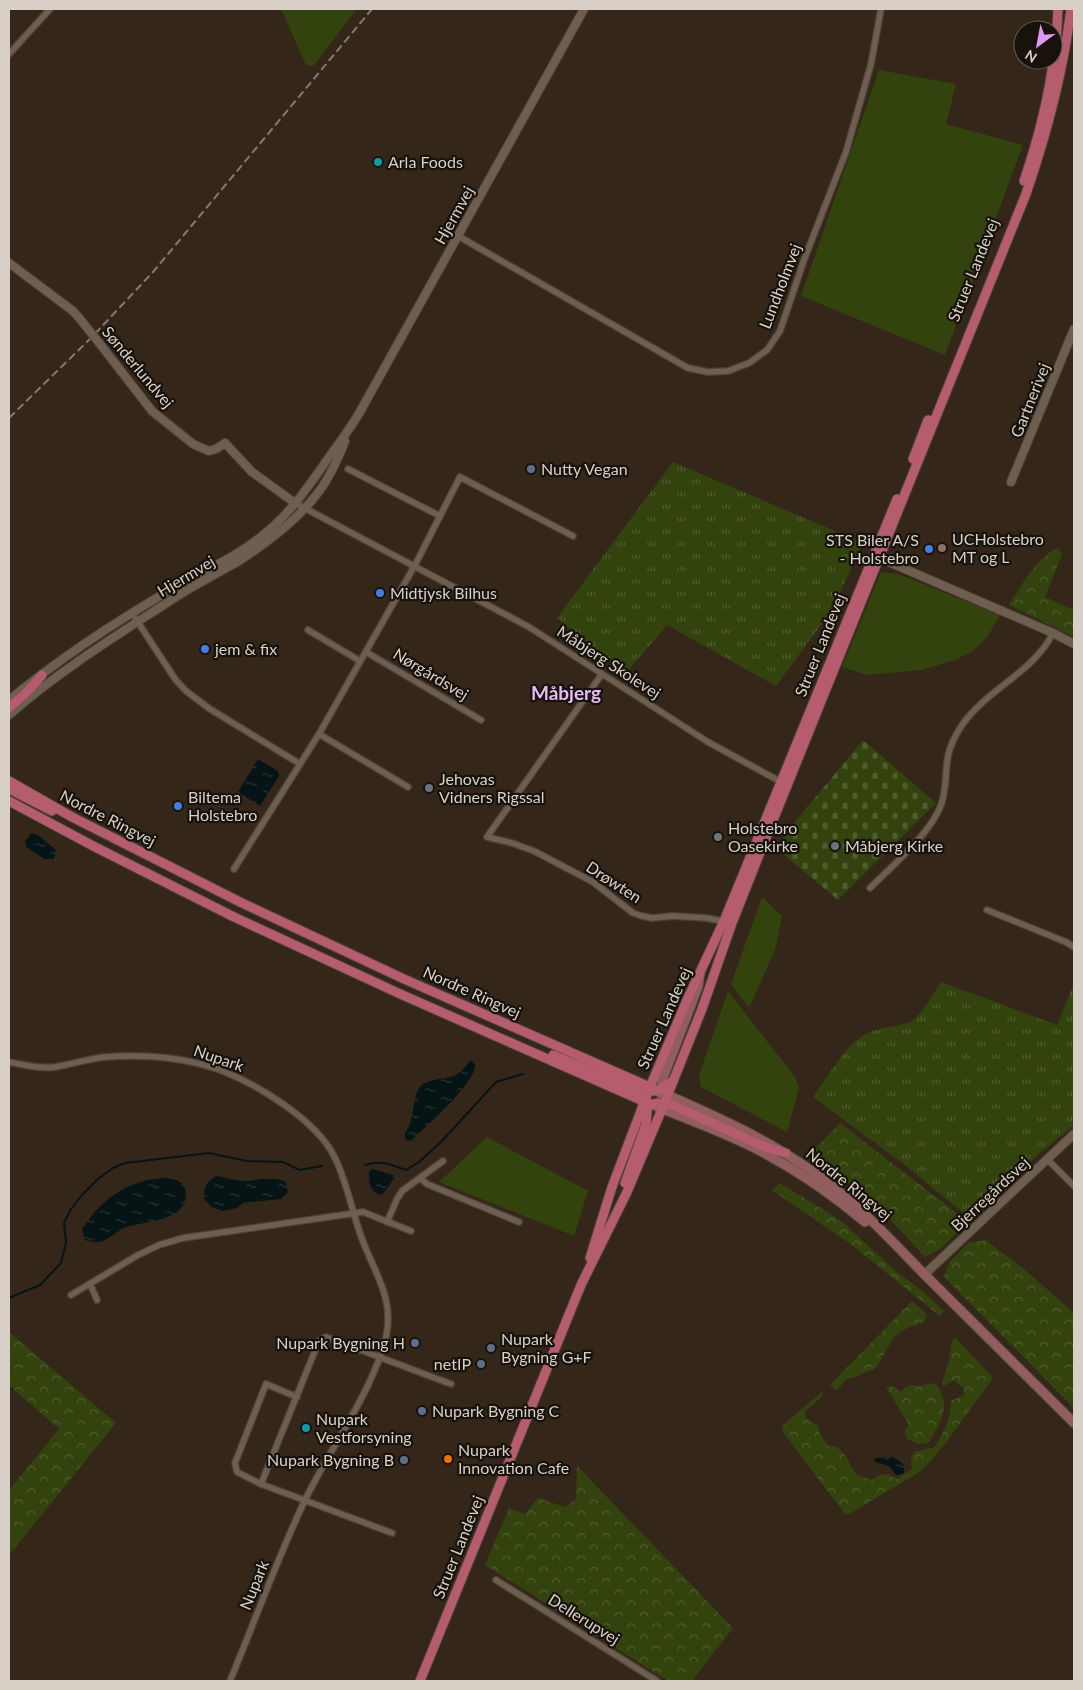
<svg xmlns="http://www.w3.org/2000/svg" width="1083" height="1690" viewBox="0 0 1083 1690" font-family="Lato,sans-serif">
<style>
.green{fill:#33430d}
.forest{fill:url(#forest-crowns)}
.cemetery{fill:url(#cemetery-stones)}
.park{fill:url(#park-tufts)}
.water{fill:url(#water-ripples)}
.lines{fill:none;stroke-linecap:round;stroke-linejoin:round}
.stream{stroke:#061416;stroke-width:2}
.minor-casing{stroke:#4d4237;stroke-width:8}
.tertiary-casing{stroke:#4d4237;stroke-width:10}
.secondary-casing{stroke:#4d4237;stroke-width:11}
.primary-casing{stroke:#4d4237;stroke-width:11}
.minor{stroke:#6d5e4f;stroke-width:5.5}
.tertiary{stroke:#6d5e4f;stroke-width:8}
.secondary{stroke:#915d5e;stroke-width:9}
.primary{stroke:#b55c6e;stroke-width:9}
.rail{stroke:#857a6f;stroke-width:2;stroke-dasharray:8 4;stroke-linecap:butt}
.tertiary-bridge-casing{stroke:#4d4237;stroke-width:10;stroke-linecap:butt}
.tertiary-bridge{stroke:#6d5e4f;stroke-width:8}
.culture-dot{fill:#0f9aa8;stroke:#17120c;stroke-width:2}
.service-dot{fill:#5c6f8a;stroke:#17120c;stroke-width:2}
.education-dot{fill:#8d6e63;stroke:#17120c;stroke-width:2}
.shop-dot{fill:#3f7fe0;stroke:#17120c;stroke-width:2}
.worship-dot{fill:#6b7280;stroke:#17120c;stroke-width:2}
.food-dot{fill:#e8710a;stroke:#17120c;stroke-width:2}
.labels{text-anchor:middle;stroke-width:4.5;stroke-linejoin:round;paint-order:stroke}
.poi-label{font-size:16px;fill:#d8d0c7;stroke:#17120c;text-anchor:start}
.street-label{font-size:16px;fill:#d8d0c7;stroke:#17120c}
.quarter-label{font-size:19px;font-weight:bold;fill:#e9baf9;stroke:#17120c}
</style>
<defs>
<pattern id="forest-crowns" width="20" height="18" patternUnits="userSpaceOnUse" patternTransform="scale(1.25)"><rect width="20" height="18" fill="#33430d"/><path d="M2 6a3 3 0 1 1 6 0M12 15a3 3 0 1 1 6 0" fill="none" stroke="#505d2f"/></pattern>
<pattern id="cemetery-stones" width="16" height="16" patternUnits="userSpaceOnUse" patternTransform="scale(1.25)"><rect width="16" height="16" fill="#33430d"/><path d="M2 7V4a2 2 0 0 1 4 0v3zM10 15v-3a2 2 0 0 1 4 0v3z" fill="#505d2f"/></pattern>
<pattern id="park-tufts" width="24" height="20" patternUnits="userSpaceOnUse" patternTransform="scale(1.25)"><rect width="24" height="20" fill="#33430d"/><path d="M3 7l-1-3M5 7V3M7 7l1-3M15 17l-1-3M17 17v-4M19 17l1-3" fill="none" stroke="#505d2f"/></pattern>
<pattern id="water-ripples" width="26" height="14" patternUnits="userSpaceOnUse" patternTransform="scale(1.25)"><rect width="26" height="14" fill="#061416"/><path d="M2 4q2-2 4 0t4 0M15 11q2-2 4 0t4 0" fill="none" stroke="#2a3536"/></pattern>
</defs>
<rect width="100%" height="100%" fill="#34271a"/>
<g class="green">
<polygon points="281,9 357,9 313,66 306,65"/>
<polygon points="879,70 956,84 946,124 1023,145 945,355 801,296"/>
<polygon points="881,572 899,574 1000,615 988,636 973,651 955,660 921,670 867,675 842,667"/>
<polygon points="762,897 782,916 775,950 749,1008 731,984"/>
<polygon points="728,991 795,1077 799,1088 787,1132 701,1087 699,1075"/>
<polygon points="487,1137 588,1191 574,1236 439,1182"/>
</g>
<g class="forest">
<path d="M1058,548l4,6 -17,43 29,13v27l-65,-32c10,-17 30,-50 49,-57z"/>
<polygon points="840,1123 968,1222 940,1249 925,1257 887,1216 858,1190 808,1156"/>
<polygon points="780,1183 841,1221 898,1273 921,1290 944,1311 940,1316 853,1246 772,1190"/>
<polygon points="985,1240 1024,1269 1074,1313 1074,1408 944,1277 949,1263 968,1243"/>
<polygon points="912,1301 927,1314 924,1322 907,1328 894,1337 876,1368 846,1380 836,1391 830,1385"/>
<polygon points="9,1332 116,1423 9,1555 9,1490 59,1429 9,1385"/>
<path d="M955,1337l38,41 -48,66 -17,20 -10,9 -69,41h-4l-63,-83v-5l40,-34 1,4 -18,15v6l13,9 2,8 8,12 9,1 11,12 2,6 6,9 16,6c12,-8 13,-6 25,-1l15,-10 -1,-10 3,-7 21,-5c9,-16 16,-28 16,-46l13,-6 -1,-7 -9,-8 -10,6 -2,-3 7,-21 3,-22z"/>
<path d="M931,1383l6,2c2,5 7,12 7,18 1,12 -9,31 -16,40l-10,1 -11,-5 -3,-7 5,-7 -23,-38 6,-1 8,6 9,-7 12,1z"/>
<polygon points="577,1466 733,1628 692,1681 668,1681 485,1565 509,1508 525,1514 538,1498 565,1507 576,1499"/>
</g>
<polygon class="cemetery" points="863,740 936,803 838,900 778,850 777,846 795,822"/>
<g class="park">
<polygon points="673,462 863,543 832,610 776,686 667,625 625,674 557,618"/>
<path d="M941,982l116,43 17,-41v141l-41,34 -61,61 -67,-55 -92,-68c13,-18 31,-49 49,-61 14,-9 33,-8 48,-14 10,-4 24,-30 31,-40z"/>
</g>
<g class="water">
<polygon points="258,759 278,771 279,776 260,806 238,792"/>
<polygon points="31,833 38,835 56,850 54,859 44,859 26,847 25,841"/>
<path d="M471,1060l4,4c3,17 -50,63 -63,76l-5,1c-5,-7 0,-10 3,-17 3,-10 4,-27 8,-34 6,-12 25,-10 36,-14 6,-3 12,-10 17,-16z"/>
<path d="M373,1169l23,7 -14,19c-12,0 -14,-15 -13,-24z"/>
<path d="M216,1176c10,1 18,5 28,5 15,0 28,-6 42,1l2,10 -7,7 -38,4 -6,5 -15,3 -10,-4 -8,-8c0,-12 2,-17 12,-23z"/>
<path d="M162,1178c9,0 20,1 23,11 7,32 -39,32 -58,38 -17,6 -21,21 -42,13l-3,-11c21,-31 43,-47 80,-51z"/>
<path d="M892,1457c7,3 16,8 11,17l-7,1 -7,-9 -14,-4 -1,-2 2,-2z"/>
</g>
<g class="lines">
<g class="stream">
<path d="M365,1165c17,-5 25,-1 41,5l13,-8 23,-21 54,-59 27,-8"/>
<polyline points="9,1298 40,1285 61,1263 66,1243 64,1223 71,1209 83,1194 98,1179 113,1168 125,1163 209,1153 246,1161 283,1162 300,1170 322,1166"/>
</g>
<defs>
<g id="minor">
<polyline points="9,54 50,9"/>
<polyline points="458,236 688,368 708,372 728,371 749,363 767,350 780,331 804,260 846,152 871,64 881,9"/>
<polyline points="348,469 440,516"/>
<polyline points="295,503 529,627 708,742 783,783"/>
<polyline points="132,613 175,679 186,691 210,709 300,764"/>
<polyline points="308,630 360,661"/>
<polyline points="366,652 481,720"/>
<polyline points="602,674 487,837 512,843 534,851 593,882 633,913 642,916 652,918 673,916 707,918 727,922"/>
<polyline points="319,734 408,787"/>
<polyline points="234,869 319,734 415,565 460,477 573,536"/>
<path d="M870,888c22,-22 61,-55 71,-83 6,-16 4,-33 7,-49 2,-11 8,-22 14,-31 25,-36 71,-52 91,-92"/>
<polyline points="987,910 1066,942 1074,947"/>
<path d="M9,1062c15,3 31,7 46,5 17,-3 33,-8 50,-10 39,-3 79,0 115,13 37,14 96,50 114,86 14,27 18,59 30,88 13,33 30,56 22,93 -3,16 -10,30 -16,44 -19,41 -45,78 -65,119 -28,59 -50,121 -75,181"/>
<polyline points="1047,1159 1074,1186"/>
<polyline points="420,1178 427,1184 519,1222"/>
<polyline points="387,1222 397,1199 402,1191 443,1161"/>
<polyline points="90,1284 97,1300"/>
<polyline points="71,1295 138,1255 159,1245 183,1238 363,1212 411,1231"/>
<polyline points="297,1397 266,1384 235,1463 237,1472 261,1484 392,1533"/>
<polyline points="261,1484 319,1341 326,1337 451,1384"/>
<polyline points="496,1580 657,1681"/>
</g>
<g id="tertiary">
<polyline points="9,263 73,311 80,319"/>
<polyline points="100,344 152,411 193,444 209,451 216,449 225,443 252,472 295,503"/>
<polyline points="1011,482 1074,329"/>
<polyline points="875,556 1053,633 1074,644"/>
<path d="M9,700c50,-41 106,-78 163,-111 30,-18 64,-31 91,-54 26,-20 45,-48 64,-75 12,-17 24,-32 34,-50l223,-401"/>
<path d="M9,715c51,-45 110,-81 167,-118 20,-13 42,-24 63,-36 26,-17 59,-42 78,-67 12,-15 21,-35 28,-53"/>
<polyline points="925,1274 1074,1134"/>
</g>
<g id="secondary">
<path d="M652,1088c57,25 117,51 167,88 40,29 71,63 105,98 50,50 100,99 150,149"/>
<polyline points="661,1094 662,1081 698,987 700,974"/>
<path d="M657,1107c29,11 57,22 85,35 45,21 86,49 123,80"/>
</g>
<g id="primary">
<path d="M1024,181c14,-41 25,-83 30,-126 3,-15 3,-31 4,-46"/>
<polyline points="913,459 928,420"/>
<polyline points="9,708 29,690 42,675"/>
<polyline points="9,781 72,817 242,903 404,979 650,1087"/>
<polyline points="9,789 52,811"/>
<polyline points="9,801 95,847 234,917 398,993 645,1102"/>
<polyline points="553,1055 641,1091 658,1091 673,1081"/>
<polyline points="642,1108 657,1103 672,1105 765,1147 786,1153"/>
<polyline points="625,1183 646,1124 648,1102"/>
<polyline points="590,1258 612,1187 650,1087 687,1000 724,921 897,499"/>
<path d="M420,1681l161,-396 46,-93 35,-83 40,-100 30,-86 25,-63 269,-666c21,-61 37,-121 45,-185"/>
</g>
</defs>
<use href="#minor" class="minor-casing"/>
<use href="#tertiary" class="tertiary-casing"/>
<use href="#secondary" class="secondary-casing"/>
<use href="#primary" class="primary-casing"/>
<use href="#minor" class="minor"/>
<use href="#tertiary" class="tertiary"/>
<use href="#secondary" class="secondary"/>
<use href="#primary" class="primary"/>
<polyline class="rail" points="9,418 91,338 153,272 372,9"/>
<defs>
<polyline id="tertiary-bridge" points="80,319 100,344"/>
</defs>
<use href="#tertiary-bridge" class="tertiary-bridge-casing"/>
<use href="#tertiary-bridge" class="tertiary-bridge"/>
</g>
<g class="culture-dot">
<circle cx="378" cy="162" r="5"/>
<circle cx="306" cy="1428" r="5"/>
</g>
<g class="service-dot">
<circle cx="531" cy="469" r="5"/>
<circle cx="415" cy="1343" r="5"/>
<circle cx="491" cy="1348" r="5"/>
<circle cx="481" cy="1364" r="5"/>
<circle cx="422" cy="1411" r="5"/>
<circle cx="404" cy="1460" r="5"/>
</g>
<circle class="education-dot" cx="942" cy="548" r="5"/>
<g class="shop-dot">
<circle cx="929" cy="549" r="5"/>
<circle cx="380" cy="593" r="5"/>
<circle cx="205" cy="649" r="5"/>
<circle cx="178" cy="806" r="5"/>
</g>
<g class="worship-dot">
<circle cx="429" cy="788" r="5"/>
<circle cx="718" cy="837" r="5"/>
<circle cx="835" cy="846" r="5"/>
</g>
<circle class="food-dot" cx="448" cy="1459" r="5"/>
<g class="labels">
<g class="poi-label">
<text x="388" y="168">Arla Foods</text>
<text x="541" y="475">Nutty Vegan</text>
<text x="952" y="545">UCHolstebro<tspan x="952" dy="18">MT og L</tspan></text>
<text x="919" y="546" text-anchor="end">STS Biler A/S<tspan x="919" dy="18">- Holstebro</tspan></text>
<text x="390" y="599">Midtjysk Bilhus</text>
<text x="215" y="655">jem &amp; fix</text>
<text x="439" y="785">Jehovas<tspan x="439" dy="18">Vidners Rigssal</tspan></text>
<text x="188" y="803">Biltema<tspan x="188" dy="18">Holstebro</tspan></text>
<text x="728" y="834">Holstebro<tspan x="728" dy="18">Oasekirke</tspan></text>
<text x="845" y="852">Måbjerg Kirke</text>
<text x="501" y="1345">Nupark<tspan x="501" dy="18">Bygning G+F</tspan></text>
<text x="405" y="1349" text-anchor="end">Nupark Bygning H</text>
<text x="471" y="1370" text-anchor="end">netIP</text>
<text x="432" y="1417">Nupark Bygning C</text>
<text x="316" y="1425">Nupark<tspan x="316" dy="18">Vestforsyning</tspan></text>
<text x="458" y="1456">Nupark<tspan x="458" dy="18">Innovation Cafe</tspan></text>
<text x="394" y="1466" text-anchor="end">Nupark Bygning B</text>
</g>
<g class="street-label">
<text transform="translate(454 215) rotate(-61)" y="6">Hjermvej</text>
<text transform="translate(973 270) rotate(-68)" y="6">Struer Landevej</text>
<text transform="translate(780 286) rotate(-69)" y="6">Lundholmvej</text>
<text transform="translate(138 367) rotate(50)" y="6">Sønderlundvej</text>
<text transform="translate(1030 400) rotate(-68)" y="6">Gartnerivej</text>
<text transform="translate(186 576) rotate(-31)" y="6">Hjermvej</text>
<text transform="translate(820 645) rotate(-68)" y="6">Struer Landevej</text>
<text transform="translate(609 662) rotate(33)" y="6">Måbjerg Skolevej</text>
<text transform="translate(431 674) rotate(31)" y="6">Nørgårdsvej</text>
<text transform="translate(108 818) rotate(27)" y="6">Nordre Ringvej</text>
<text transform="translate(614 882) rotate(33)" y="6">Drøwten</text>
<text transform="translate(472 992) rotate(24)" y="6">Nordre Ringvej</text>
<text transform="translate(664 1018) rotate(-66)" y="6">Struer Landevej</text>
<text transform="translate(219 1058) rotate(19)" y="6">Nupark</text>
<text transform="translate(849 1184) rotate(39)" y="6">Nordre Ringvej</text>
<text transform="translate(990 1194) rotate(-43)" y="6">Bjerregårdsvej</text>
<text transform="translate(458 1547) rotate(-68)" y="6">Struer Landevej</text>
<text transform="translate(254 1585) rotate(-68)" y="6">Nupark</text>
<text transform="translate(584 1619) rotate(32)" y="6">Dellerupvej</text>
</g>
<g class="quarter-label">
<text x="566" y="700">Måbjerg</text>
</g>
</g>
<rect width="1083" height="1690" fill="none" stroke="#d8d0c7" stroke-width="20"/>
<g transform="translate(1038 45) rotate(212)"><circle r="24" fill="#17120c" stroke="#645e57"/>
<path d="M0-4L9 19L0 12L-9 19Z" fill="#dd99f4"/>
<text y="-8" font-size="14" font-weight="bold" text-anchor="middle" fill="#d8d0c7">N</text>
</g>
</svg>
